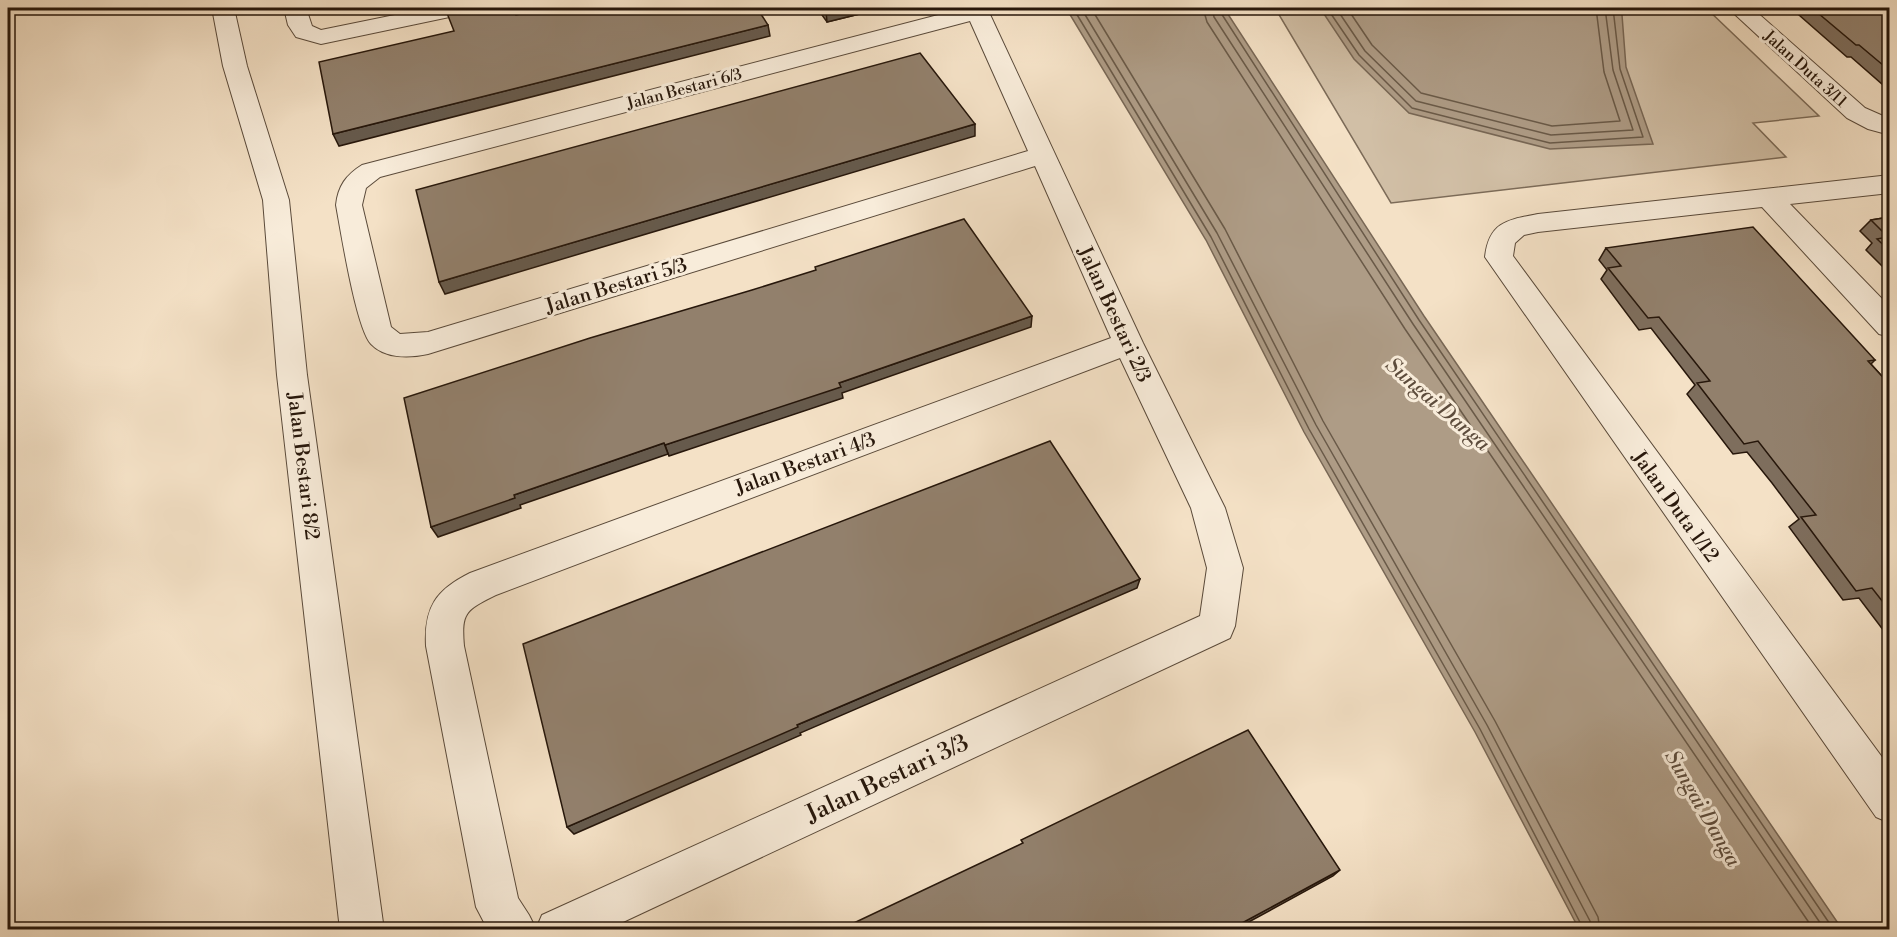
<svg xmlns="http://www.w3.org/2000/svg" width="1897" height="937" viewBox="0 0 1897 937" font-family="'Libre Bodoni',serif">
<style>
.green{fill:#d1bfa6;stroke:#7c6b58;stroke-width:1.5}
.water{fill:#ae9c86;stroke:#786755;stroke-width:1.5}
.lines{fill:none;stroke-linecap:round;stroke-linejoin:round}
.shore{stroke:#6a5a48;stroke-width:1.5}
.minor-casing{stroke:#5a4a3a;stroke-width:2}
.minor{fill:#f8ecda;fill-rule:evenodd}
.wall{fill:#7e6e5d;stroke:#27170b;stroke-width:1.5}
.shaded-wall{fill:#665a4c;stroke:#27170b;stroke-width:1.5}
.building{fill:#92806c;stroke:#27170b;stroke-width:1.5}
.labels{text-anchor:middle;stroke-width:6;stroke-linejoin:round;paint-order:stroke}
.far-street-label{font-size:16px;fill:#27170b;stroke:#f8ecda}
.street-label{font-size:20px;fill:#27170b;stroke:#f8ecda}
.water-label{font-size:21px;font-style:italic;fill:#5d4c3c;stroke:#f8ecda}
.near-street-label{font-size:24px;fill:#27170b;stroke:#f8ecda}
</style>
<rect width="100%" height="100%" fill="#f4e1c6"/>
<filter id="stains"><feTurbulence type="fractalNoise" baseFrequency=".00333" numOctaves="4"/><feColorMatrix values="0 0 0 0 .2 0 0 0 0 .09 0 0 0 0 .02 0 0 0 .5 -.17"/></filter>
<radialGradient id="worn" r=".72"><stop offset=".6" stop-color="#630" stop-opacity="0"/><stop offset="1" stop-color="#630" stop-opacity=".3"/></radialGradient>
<polygon class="green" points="1275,8 1706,8 1819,116 1753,123 1786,157 1391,203"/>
<g class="water">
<polygon points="1066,8 1224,8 1424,316 1842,929 1579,929 1475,732 1304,432 1206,240"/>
<polygon points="1320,8 1618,8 1622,15 1626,67 1653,144 1550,149 1409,113 1354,59"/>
</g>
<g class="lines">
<g class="shore">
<polyline points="1073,8 1211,237 1309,429 1480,729 1584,930"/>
<polyline points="1081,8 1217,233 1316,425 1487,725 1590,921 1591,930"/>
<polyline points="1091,8 1225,229 1323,421 1495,721 1598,917 1600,930"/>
<polyline points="1203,8 1207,22 1405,329 1814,930"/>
<polyline points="1212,8 1214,17 1413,324 1825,930"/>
<polyline points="1220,8 1221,13 1419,320 1834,930"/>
<polyline points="1327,8 1359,55 1412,108 1550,143 1643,137 1620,69 1613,8"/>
<polyline points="1336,8 1365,51 1416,101 1551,135 1633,130 1613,70 1605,8"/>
<polyline points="1347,8 1372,45 1421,93 1552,126 1620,121 1604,72 1596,8"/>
</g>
<defs>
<g id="minor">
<polygon points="212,8 234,8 247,66 289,200 307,375 384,930 340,930 277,375 263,200 223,66"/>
<polygon points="284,8 306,8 312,26 321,30 429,8 470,8 467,13 459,15 321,44 296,37 288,25"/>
<path d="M965,8h22l156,335 82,165 18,60 -8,58 -5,12 -624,292h-118l-12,-23 -50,-261c-2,-39 10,-56 44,-73l641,-235 -76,-172 -607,188c-18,4 -43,5 -57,-10 -15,-16 -30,-112 -35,-139 2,-19 10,-30 26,-40zM970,21l58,130 -600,181 -28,2 -9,-7 -29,-122 4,-17 14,-11zM1120,358l71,150 16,60 -7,48 -658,299 -6,14 -7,-14 -11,-17 -54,-252c-3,-34 2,-36 32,-51z"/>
<polygon points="1728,8 1752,8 1865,108 1890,119 1890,135 1868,129 1847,118"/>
<path d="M1890,175v18l-100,11 100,103v30l-11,-3 -117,-127 -224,25 -14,3 -9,8 -2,13 377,512v55l-14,-6 -391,-560c4,-35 22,-37 53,-43z"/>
</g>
</defs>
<use href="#minor" class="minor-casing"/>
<use href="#minor" class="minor"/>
</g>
<g class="wall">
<polygon points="817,8 884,8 827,22"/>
<polygon points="1791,8 1890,8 1890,91 1851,57 1847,57"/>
<polygon points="1890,217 1890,274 1866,250 1872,243 1860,231 1871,220"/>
<polygon points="1606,248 1875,360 1871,364 1890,385 1890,639 1859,598 1843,600 1789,527 1799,519 1772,483 1747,452 1733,454 1687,394 1695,385 1651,328 1639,330 1601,279 1607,270 1599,260"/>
</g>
<g class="shaded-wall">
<polygon points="839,8 884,8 827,22 826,11"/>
<polygon points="768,25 770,36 339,146 333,134"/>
<polygon points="975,124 975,136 445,294 439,282"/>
<polygon points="1032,316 1031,327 842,393 843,398 669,456 665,445 839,383"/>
<polygon points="664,443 668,454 520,505 521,508 438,537 431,527 514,495"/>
<polygon points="1140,579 1137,588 800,733 801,735 574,834 567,827 797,725"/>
<polygon points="1340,870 1333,876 1234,930 1229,930"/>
</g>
<g class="building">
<polygon points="445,8 513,8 516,15 551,8 757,8 768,25 333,134 319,62 454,31"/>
<polygon points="824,8 839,8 826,11"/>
<polygon points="1812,8 1890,8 1890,71 1859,45 1856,45"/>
<polygon points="920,53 975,124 439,282 416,190"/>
<polygon points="1890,217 1890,251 1877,239 1888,237 1871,220"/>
<polygon points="964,219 1032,316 839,383 841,387 665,445 664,443 514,495 515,498 431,527 404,398 590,338 752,290 816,270 815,267"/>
<polygon points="1753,227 1875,360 1868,361 1890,385 1890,611 1872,588 1856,591 1801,517 1816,515 1783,473 1758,441 1744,444 1697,383 1710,381 1659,317 1648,318 1608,268 1621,266 1606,248"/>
<polygon points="1050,441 1140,579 797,725 798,727 567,827 523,644"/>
<polygon points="1248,730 1340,870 1229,930 839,930 1023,843 1021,840"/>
</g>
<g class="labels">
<g class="far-street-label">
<text transform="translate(1806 68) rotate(42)" y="6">Jalan Duta 3/11</text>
<text transform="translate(684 88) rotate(-15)" y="6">Jalan Bestari 6/3</text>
</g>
<g class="street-label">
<text transform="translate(616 285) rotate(-17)" y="7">Jalan Bestari 5/3</text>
<text transform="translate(1115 314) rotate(65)" y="7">Jalan Bestari 2/3</text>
<text transform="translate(805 463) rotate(-20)" y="7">Jalan Bestari 4/3</text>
<text transform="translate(304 466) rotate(83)" y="7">Jalan Bestari 8/2</text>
<text transform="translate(1676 506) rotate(54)" y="7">Jalan Duta 1/12</text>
</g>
<g class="water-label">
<text transform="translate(1438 404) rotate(41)" y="7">Sungai Danga</text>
<text transform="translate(1703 808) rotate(60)" y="7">Sungai Danga</text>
</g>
<g class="near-street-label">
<text transform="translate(887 778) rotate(-25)" y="8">Jalan Bestari 3/3</text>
</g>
</g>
<rect width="1897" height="937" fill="none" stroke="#f4e1c6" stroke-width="30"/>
<rect x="9" y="9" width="1879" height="919" fill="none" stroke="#27170b" stroke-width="3"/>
<rect x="15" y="15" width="1867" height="907" fill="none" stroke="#27170b" stroke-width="1.5"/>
<rect width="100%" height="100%" filter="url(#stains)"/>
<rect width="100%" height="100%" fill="url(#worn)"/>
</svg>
